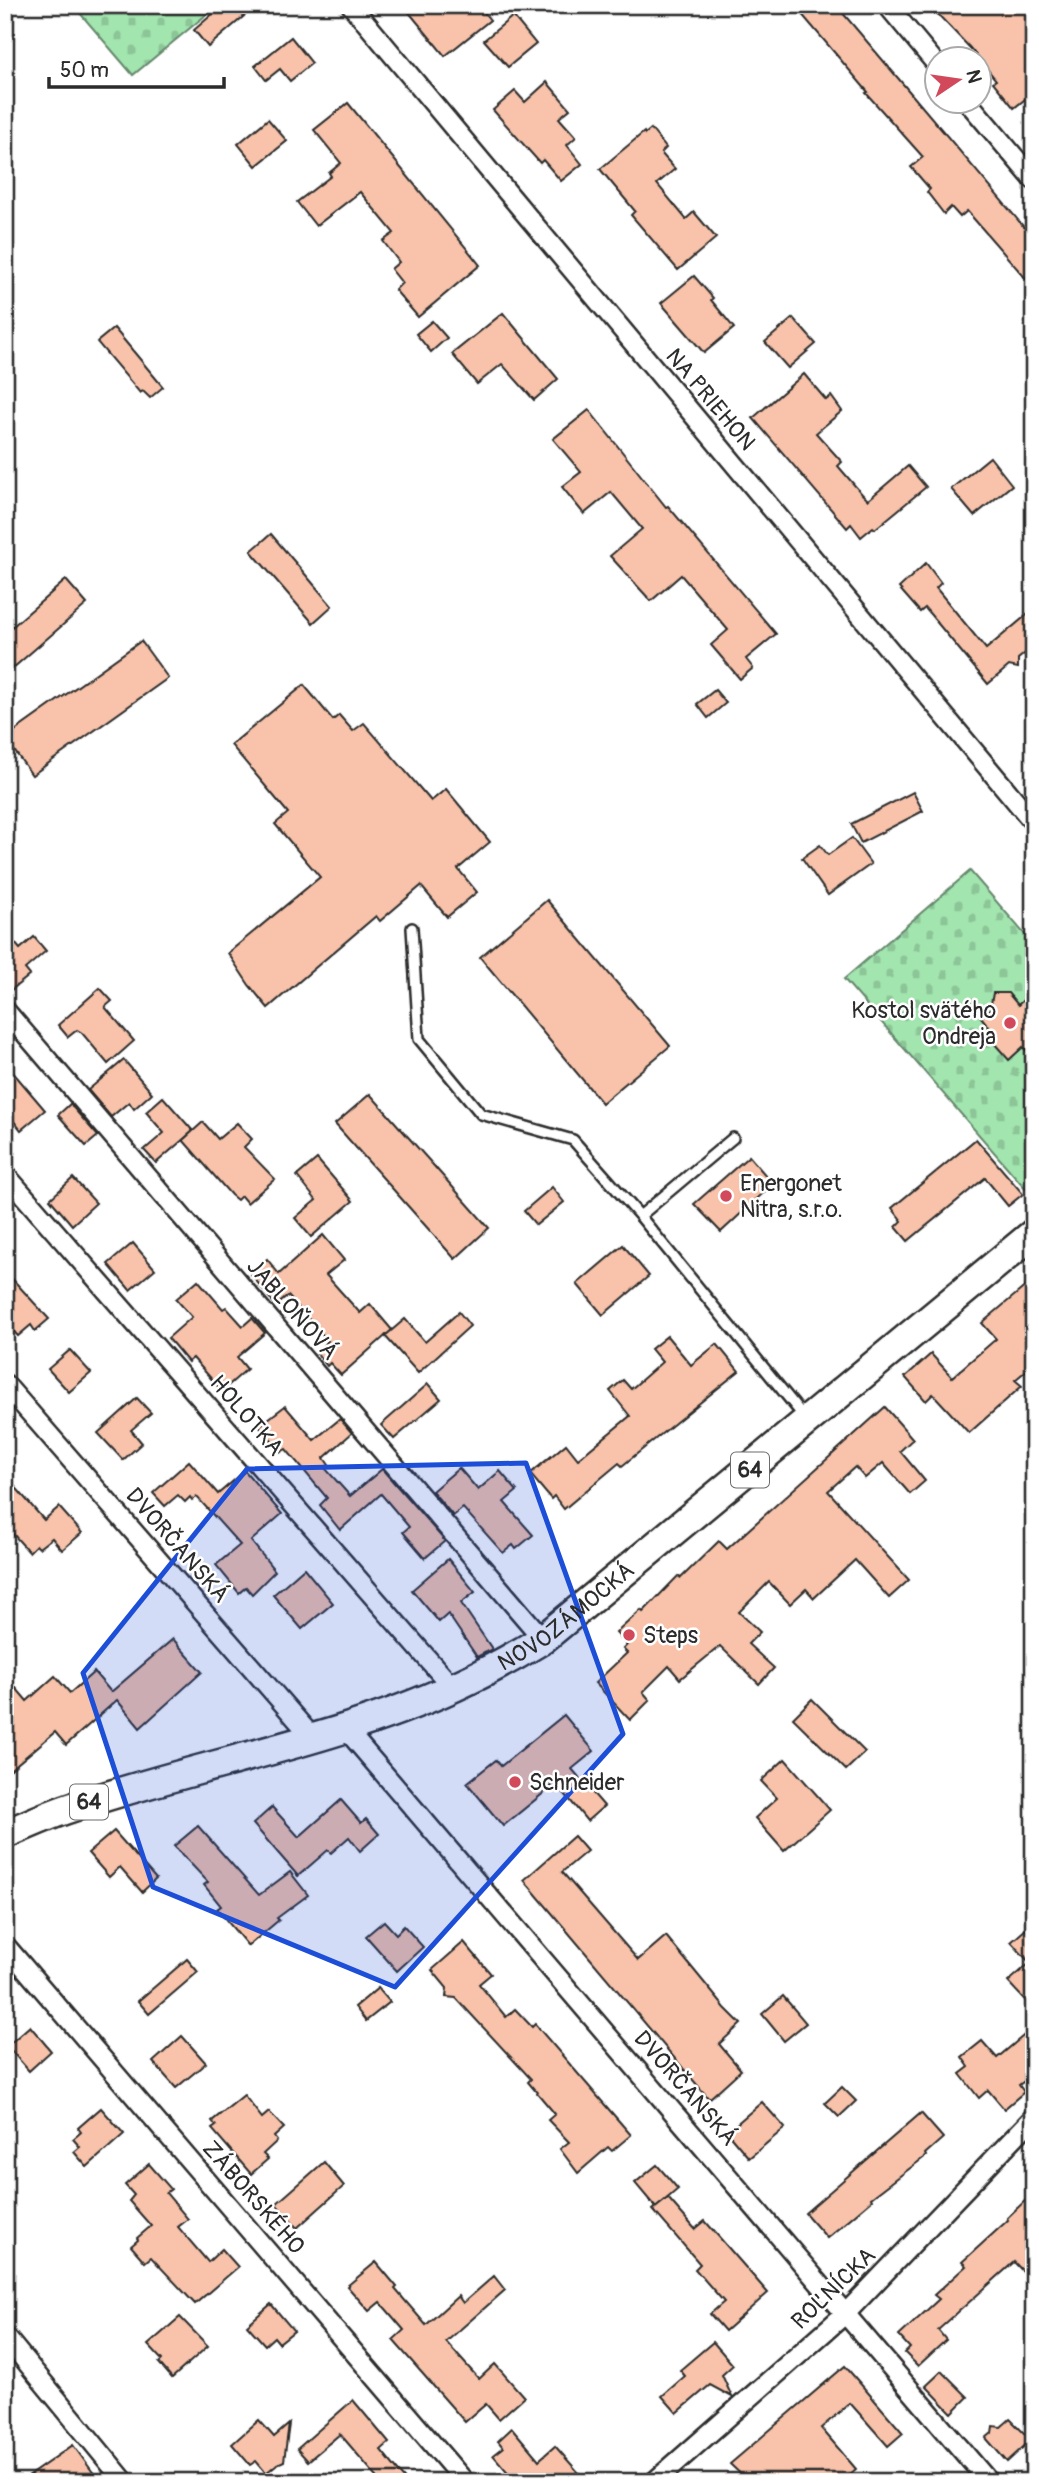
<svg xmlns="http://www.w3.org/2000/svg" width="1039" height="2487" viewBox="0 0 1039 2487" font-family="Pangolin,sans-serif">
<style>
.cemetery{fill:url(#cemetery-stones);stroke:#66886d;stroke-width:2}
.building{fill:#f8c3aa;stroke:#2b2b2b;stroke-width:2}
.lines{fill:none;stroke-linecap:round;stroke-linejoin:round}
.service-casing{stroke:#2b2b2b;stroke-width:14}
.minor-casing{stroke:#2b2b2b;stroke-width:23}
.primary-casing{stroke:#2b2b2b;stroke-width:33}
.service{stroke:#fff;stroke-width:9}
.minor{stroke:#fff;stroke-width:18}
.primary{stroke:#fff;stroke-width:28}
.marked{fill:#1d4ed8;fill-opacity:0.2;stroke:#1d4ed8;stroke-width:5;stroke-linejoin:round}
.poi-dot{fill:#d1495b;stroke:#fff;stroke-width:2.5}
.labels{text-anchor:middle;stroke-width:5;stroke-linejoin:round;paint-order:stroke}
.shield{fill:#fff;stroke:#6b6b6b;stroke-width:2}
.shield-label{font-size:21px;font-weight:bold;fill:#2b2b2b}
.street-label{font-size:23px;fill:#2b2b2b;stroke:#fff}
.poi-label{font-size:23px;fill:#2b2b2b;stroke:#fff;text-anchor:start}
</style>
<defs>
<pattern id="cemetery-stones" width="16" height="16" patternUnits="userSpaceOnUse" patternTransform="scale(1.75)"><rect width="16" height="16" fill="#a2e5af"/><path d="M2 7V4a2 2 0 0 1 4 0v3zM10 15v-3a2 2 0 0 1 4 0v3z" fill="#8cc597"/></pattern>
</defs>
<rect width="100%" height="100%" fill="#fff"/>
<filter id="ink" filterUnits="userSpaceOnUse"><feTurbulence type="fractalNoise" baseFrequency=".0143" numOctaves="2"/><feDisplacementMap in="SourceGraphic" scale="14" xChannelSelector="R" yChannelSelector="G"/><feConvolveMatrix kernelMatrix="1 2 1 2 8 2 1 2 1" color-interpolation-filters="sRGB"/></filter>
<g filter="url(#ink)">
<g class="cemetery">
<polygon points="73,5 218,5 133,75"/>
<polygon points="970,871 1034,945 1034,1182 1026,1189 844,979"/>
</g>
<g class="building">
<polygon points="223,5 257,5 208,47 194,30"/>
<polygon points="403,5 478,5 490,20 445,56"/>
<polygon points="794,5 836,5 892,71 1034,239 1034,288 967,211 960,217 951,207 944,214 927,192 930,189 911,167 923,157 866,93 868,92"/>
<polygon points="929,5 1034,5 1034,92 1014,108 993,82 996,80 970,48"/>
<polygon points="513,16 536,44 508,67 484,40"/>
<polygon points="291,37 312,63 290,81 280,69 266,80 255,66"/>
<polygon points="547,82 570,109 559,118 576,137 567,145 582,164 561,181 543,160 540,163 493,110 515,91 525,102"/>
<polygon points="348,103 480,265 418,317 395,290 402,283 391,269 399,262 383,241 394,233 360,192 316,226 297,202 331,176 329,173 341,163 314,130"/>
<polygon points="268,119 287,141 256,166 238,144"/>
<polygon points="651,129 666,148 661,153 675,169 657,184 686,219 694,212 716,238 678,270 631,215 635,211 600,169 644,132 645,134"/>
<polygon points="694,276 713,298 711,300 734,328 704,353 661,303"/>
<polygon points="503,313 558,379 534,400 502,364 477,384 452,354"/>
<polygon points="793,318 816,344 788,368 765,342"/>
<polygon points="432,321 447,338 431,352 416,334"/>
<polygon points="114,328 163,387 150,398 143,391 140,393 97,342"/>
<polygon points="804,374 826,400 831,396 842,411 816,433 842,462 838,466 862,494 868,500 908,466 926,487 875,529 873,527 861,537 851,524 847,528 753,418"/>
<polygon points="589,410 666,507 668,506 776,634 746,659 753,668 740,679 711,645 728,630 681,575 651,601 610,556 642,529 611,492 584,514 562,487 581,472 553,439"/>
<polygon points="990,457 1012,485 974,516 951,489"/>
<polygon points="271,534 332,606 313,623 251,551"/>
<polygon points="926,563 941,583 936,588 986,649 1034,609 1034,646 1018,659 1018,668 1009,666 988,684 925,608 920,612 899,588"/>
<polygon points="66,580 87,604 5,675 5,633"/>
<polygon points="141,641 168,678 32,775 5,738"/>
<polygon points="304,685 333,720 339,715 353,731 364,723 431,801 446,789 490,842 458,869 477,892 447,917 421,886 380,921 376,916 268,1008 249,985 228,953 320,877 275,824 288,813 231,745"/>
<polygon points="715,690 726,703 708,718 697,704"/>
<polygon points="913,792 923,811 861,843 851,824"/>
<polygon points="852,838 871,864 828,895 802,858 820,845 828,855"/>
<polygon points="547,900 670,1046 602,1103 480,957"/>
<polygon points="5,931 20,949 34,937 46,951 25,969 30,975 5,995"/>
<polygon points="100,988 112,1001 105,1007 134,1041 108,1064 82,1033 77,1030 68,1037 58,1025"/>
<polygon points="1034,990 1034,1059 1023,1047 1009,1060 985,1033 990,1028 981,1017 990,1009 993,993 1008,993 1018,1005"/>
<polygon points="124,1060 152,1093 134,1109 129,1102 111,1117 88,1090"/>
<polygon points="5,1063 45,1110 21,1130 5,1110"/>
<polygon points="370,1094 489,1228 455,1259 335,1124"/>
<polygon points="163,1097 193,1131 156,1163 144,1150 164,1133 146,1112"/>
<polygon points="70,1104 98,1136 86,1146 58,1115"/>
<polygon points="203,1122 218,1139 237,1123 252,1139 244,1147 275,1179 247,1203 241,1196 237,1200 231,1195 183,1140"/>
<polygon points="976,1139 1023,1194 1008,1206 985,1178 908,1241 896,1227 902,1221 892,1208"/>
<polygon points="749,1156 773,1184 721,1232 694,1204"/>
<polygon points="317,1159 353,1201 311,1237 295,1218 316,1200 297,1176"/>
<polygon points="73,1178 96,1203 72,1225 50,1199"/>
<polygon points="552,1187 564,1202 536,1225 524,1211"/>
<polygon points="323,1235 344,1260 326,1275 360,1313 370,1304 392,1330 341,1375 330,1363 327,1366 316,1352 328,1341 288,1296 276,1306 251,1274 267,1259 279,1274"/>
<polygon points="133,1243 155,1269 130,1290 108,1264"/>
<polygon points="623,1245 649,1276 603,1315 577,1284"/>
<polygon points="5,1271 49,1319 35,1331 31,1325 18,1336 5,1322"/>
<polygon points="1034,1279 1034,1364 1015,1380 1022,1386 969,1433 933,1394 926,1401 905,1377 931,1354 952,1377 996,1339 982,1323"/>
<polygon points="198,1280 223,1309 226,1307 243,1326 252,1318 265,1333 237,1357 247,1369 222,1391 193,1358 188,1362 168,1338 192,1317 176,1299"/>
<polygon points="459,1312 470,1326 418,1373 385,1336 405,1319 425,1342"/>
<polygon points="667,1336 691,1365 717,1344 739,1371 622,1466 619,1463 564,1509 554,1496 551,1499 530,1474 566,1444 578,1459 630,1416 610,1391 623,1380 631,1389 662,1362 651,1349"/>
<polygon points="70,1350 91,1373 69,1392 48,1369"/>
<polygon points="428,1384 441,1399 394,1439 381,1425"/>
<polygon points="137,1398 151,1413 131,1430 142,1443 123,1460 98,1433"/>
<polygon points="285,1406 314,1440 340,1419 352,1433 324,1458 329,1465 325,1468 350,1496 382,1469 445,1541 425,1558 403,1532 409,1527 381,1494 340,1530 320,1505 327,1498 286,1449 281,1452 259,1426"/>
<polygon points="885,1407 913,1439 900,1451 925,1481 910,1494 883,1463 865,1478 855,1467 828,1491 909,1580 889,1598 855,1560 814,1598 806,1589 790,1604 769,1582 739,1612 760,1632 748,1644 774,1668 759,1684 720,1646 680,1679 669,1666 643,1692 650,1700 630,1720 595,1683 627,1653 623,1649 627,1645 616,1633 641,1610 643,1612 678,1576 681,1578 719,1541 727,1549"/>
<polygon points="189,1461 218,1494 245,1471 282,1514 251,1541 275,1571 252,1594 246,1587 239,1593 216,1565 240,1545 197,1497 192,1500 190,1497 185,1502 178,1495 165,1506 153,1493"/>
<polygon points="459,1468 478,1490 500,1471 517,1491 504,1502 533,1535 516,1549 513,1545 503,1553 463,1508 453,1516 432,1491"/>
<polygon points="5,1475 44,1520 59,1507 82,1533 62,1550 52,1538 39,1548 36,1545 29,1552 5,1525"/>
<polygon points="448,1559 475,1592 461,1603 492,1649 477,1657 448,1614 439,1622 412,1590"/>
<polygon points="304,1568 333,1603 302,1629 273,1595"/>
<polygon points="173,1639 202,1672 140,1728 117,1700 66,1745 55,1732 5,1774 5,1675 27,1701 55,1676 70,1693 94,1672 111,1692"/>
<polygon points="812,1699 865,1752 846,1770 793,1718"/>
<polygon points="564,1715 594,1751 572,1769 604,1806 587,1821 556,1783 503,1826 467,1783 496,1760 501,1766"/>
<polygon points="785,1759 830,1810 784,1851 755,1818 777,1798 761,1781"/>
<polygon points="341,1800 361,1823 366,1819 379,1834 360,1851 349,1837 331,1853 328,1850 298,1876 253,1824 272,1807 299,1837"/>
<polygon points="198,1826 259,1895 290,1872 308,1895 277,1918 279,1920 248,1946 217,1909 221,1906 204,1885 208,1882 174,1846"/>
<polygon points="114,1831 156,1879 142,1892 120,1867 109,1877 88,1853"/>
<polygon points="574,1836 587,1851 562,1872 638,1960 666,1936 725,2008 741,2024 719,2044 741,2070 709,2099 524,1880"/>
<polygon points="384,1921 396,1934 404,1926 423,1947 397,1971 366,1936"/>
<polygon points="1034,1922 1034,2010 1008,1982 1030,1963 1011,1942"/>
<polygon points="464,1942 491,1974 479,1984 506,2017 515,2009 532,2027 535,2024 631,2135 612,2151 608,2147 578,2173 560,2149 569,2142 548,2120 555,2114 528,2082 531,2079 456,1998 446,1997 447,1988 432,1970"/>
<polygon points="187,1959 198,1972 149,2014 138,2001"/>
<polygon points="378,1988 390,2002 366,2021 355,2007"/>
<polygon points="783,1996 806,2023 784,2041 762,2014"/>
<polygon points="30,2026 51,2051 29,2071 7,2046"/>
<polygon points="1034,2027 1034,2074 1019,2085 1024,2092 1004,2109 988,2090 979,2098 960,2074 969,2067 962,2057 982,2041 997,2058"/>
<polygon points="182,2036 206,2063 176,2088 153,2062"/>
<polygon points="842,2087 856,2101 839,2117 825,2103"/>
<polygon points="244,2095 262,2118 269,2112 284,2128 274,2137 277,2141 263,2154 268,2159 251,2174 212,2129 216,2126 212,2121"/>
<polygon points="762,2102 785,2128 749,2158 727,2132"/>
<polygon points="101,2108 124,2134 87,2167 74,2152 80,2147 73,2139 81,2132 78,2128"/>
<polygon points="921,2113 943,2138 925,2154 926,2156 871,2198 872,2200 827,2238 805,2213"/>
<polygon points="324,2162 344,2186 297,2228 276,2204"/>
<polygon points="149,2164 171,2189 166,2193 188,2219 178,2227 208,2262 222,2249 238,2267 195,2304 151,2257 145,2262 131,2246 138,2240 137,2238 151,2226 129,2201 134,2195 125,2185"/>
<polygon points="657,2165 678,2189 656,2208 635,2183"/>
<polygon points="1034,2192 1034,2283 1014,2262 938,2330 946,2340 918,2366 905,2353 910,2348 899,2336 939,2299 934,2295 966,2266 962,2262 1008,2220 1007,2218"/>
<polygon points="668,2198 695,2229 705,2221 768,2293 725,2331 710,2314 724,2302 695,2269 700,2264 653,2210"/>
<polygon points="376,2262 397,2287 395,2289 426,2325 458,2296 463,2303 494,2276 505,2290 446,2342 479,2379 495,2364 524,2397 499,2419 486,2404 465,2422 393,2340 404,2330 380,2302 369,2311 347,2286"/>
<polygon points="271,2304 294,2331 279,2343 274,2337 265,2345 247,2325"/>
<polygon points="180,2317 208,2346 172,2378 159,2363 162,2360 148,2345"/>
<polygon points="713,2342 733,2365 722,2375 732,2397 710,2385 677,2413 662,2396 685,2376 680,2370"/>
<polygon points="845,2366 903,2433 888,2446 850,2403 821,2428 856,2469 841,2482 749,2482 730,2464"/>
<polygon points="942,2371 968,2397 952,2413 926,2386"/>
<polygon points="353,2400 389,2443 381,2450 407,2482 381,2482 340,2434 308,2461 297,2449"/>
<polygon points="1010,2419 1031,2440 1007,2462 986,2438 992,2433 993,2426 1001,2427"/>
<polygon points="259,2420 274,2437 289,2424 284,2461 277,2464 266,2473 256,2461 250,2465 232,2444"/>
<polygon points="512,2428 539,2460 555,2446 587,2482 516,2482 493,2455 503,2447 498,2441"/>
<polygon points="73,2445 100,2482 20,2482"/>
</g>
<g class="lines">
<defs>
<g id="service">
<polyline points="412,928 419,1039 481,1114 573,1140 640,1216 805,1418"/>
<polyline points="640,1216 733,1138"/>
</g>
<g id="minor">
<polyline points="351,5 1034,823"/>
<polyline points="887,5 937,65"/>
<polyline points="968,102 1034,180"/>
<polyline points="5,1010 543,1639"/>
<polyline points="5,1174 453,1688"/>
<polyline points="5,1384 313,1738"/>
<polyline points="345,1728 989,2482"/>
<polyline points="5,1945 465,2482"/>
<polyline points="5,2336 125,2482"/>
<polyline points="654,2482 846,2313 1034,2117"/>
</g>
<g id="primary">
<path id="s1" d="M5,1834c20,-8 39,-17 59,-24 129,-45 266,-66 390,-123 31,-14 60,-30 89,-48l491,-406"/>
</g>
</defs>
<use href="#service" class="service-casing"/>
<use href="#minor" class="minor-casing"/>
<use href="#primary" class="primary-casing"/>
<use href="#service" class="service"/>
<use href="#minor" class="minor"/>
<use href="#primary" class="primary"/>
</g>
</g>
<path class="marked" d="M526,1463l97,271 -228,253 -242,-100 -70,-214 164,-204z"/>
<g class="poi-dot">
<circle cx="1010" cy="1023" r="7"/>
<circle cx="726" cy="1196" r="7"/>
<circle cx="629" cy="1635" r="7"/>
<circle cx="515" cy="1782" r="7"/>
</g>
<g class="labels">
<g class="shield">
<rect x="731" y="1452.5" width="38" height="35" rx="5"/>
<rect x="70" y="1784.5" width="38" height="35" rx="5"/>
</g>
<g class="shield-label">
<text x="750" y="1477">64</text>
<text x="89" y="1809">64</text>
</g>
<g class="street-label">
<text transform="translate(711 399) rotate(50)" y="8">NA PRIEHON</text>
<text transform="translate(293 1309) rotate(49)" y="8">JABLOŇOVÁ</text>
<text transform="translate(247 1415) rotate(49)" y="8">HOLOTKA</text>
<text transform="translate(178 1545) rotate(49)" y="8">DVORČANSKÁ</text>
<text dy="8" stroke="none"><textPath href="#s1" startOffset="606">NOVOZÁMOCKÁ</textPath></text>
<text transform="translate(686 2088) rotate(49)" y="8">DVORČANSKÁ</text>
<text transform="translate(254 2197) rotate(49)" y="8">ZÁBORSKÉHO</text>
<text transform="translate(833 2288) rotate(-44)" y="8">ROĽNÍCKA</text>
</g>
<g class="poi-label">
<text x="996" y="1018" text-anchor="end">Kostol svätého<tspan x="996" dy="26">Ondreja</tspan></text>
<text x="740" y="1191">Energonet<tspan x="740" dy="26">Nitra, s.r.o.</tspan></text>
<text x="643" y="1643">Steps</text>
<text x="529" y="1790">Schneider</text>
</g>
</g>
<rect width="1039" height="2487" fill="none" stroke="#fff" stroke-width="28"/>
<rect x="14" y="14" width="1011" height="2459" fill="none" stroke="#2b2b2b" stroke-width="2.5" filter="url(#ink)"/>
<g transform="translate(958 80) rotate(77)"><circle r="33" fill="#ffffff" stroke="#aaaaaa" stroke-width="2"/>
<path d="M0-5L12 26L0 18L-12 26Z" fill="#d1495b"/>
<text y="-10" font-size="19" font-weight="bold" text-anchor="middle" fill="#2b2b2b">N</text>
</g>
<path d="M49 77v10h175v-10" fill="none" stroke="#2b2b2b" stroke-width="3.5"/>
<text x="60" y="77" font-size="21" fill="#2b2b2b" stroke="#ffffff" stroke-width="5" paint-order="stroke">50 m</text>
</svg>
